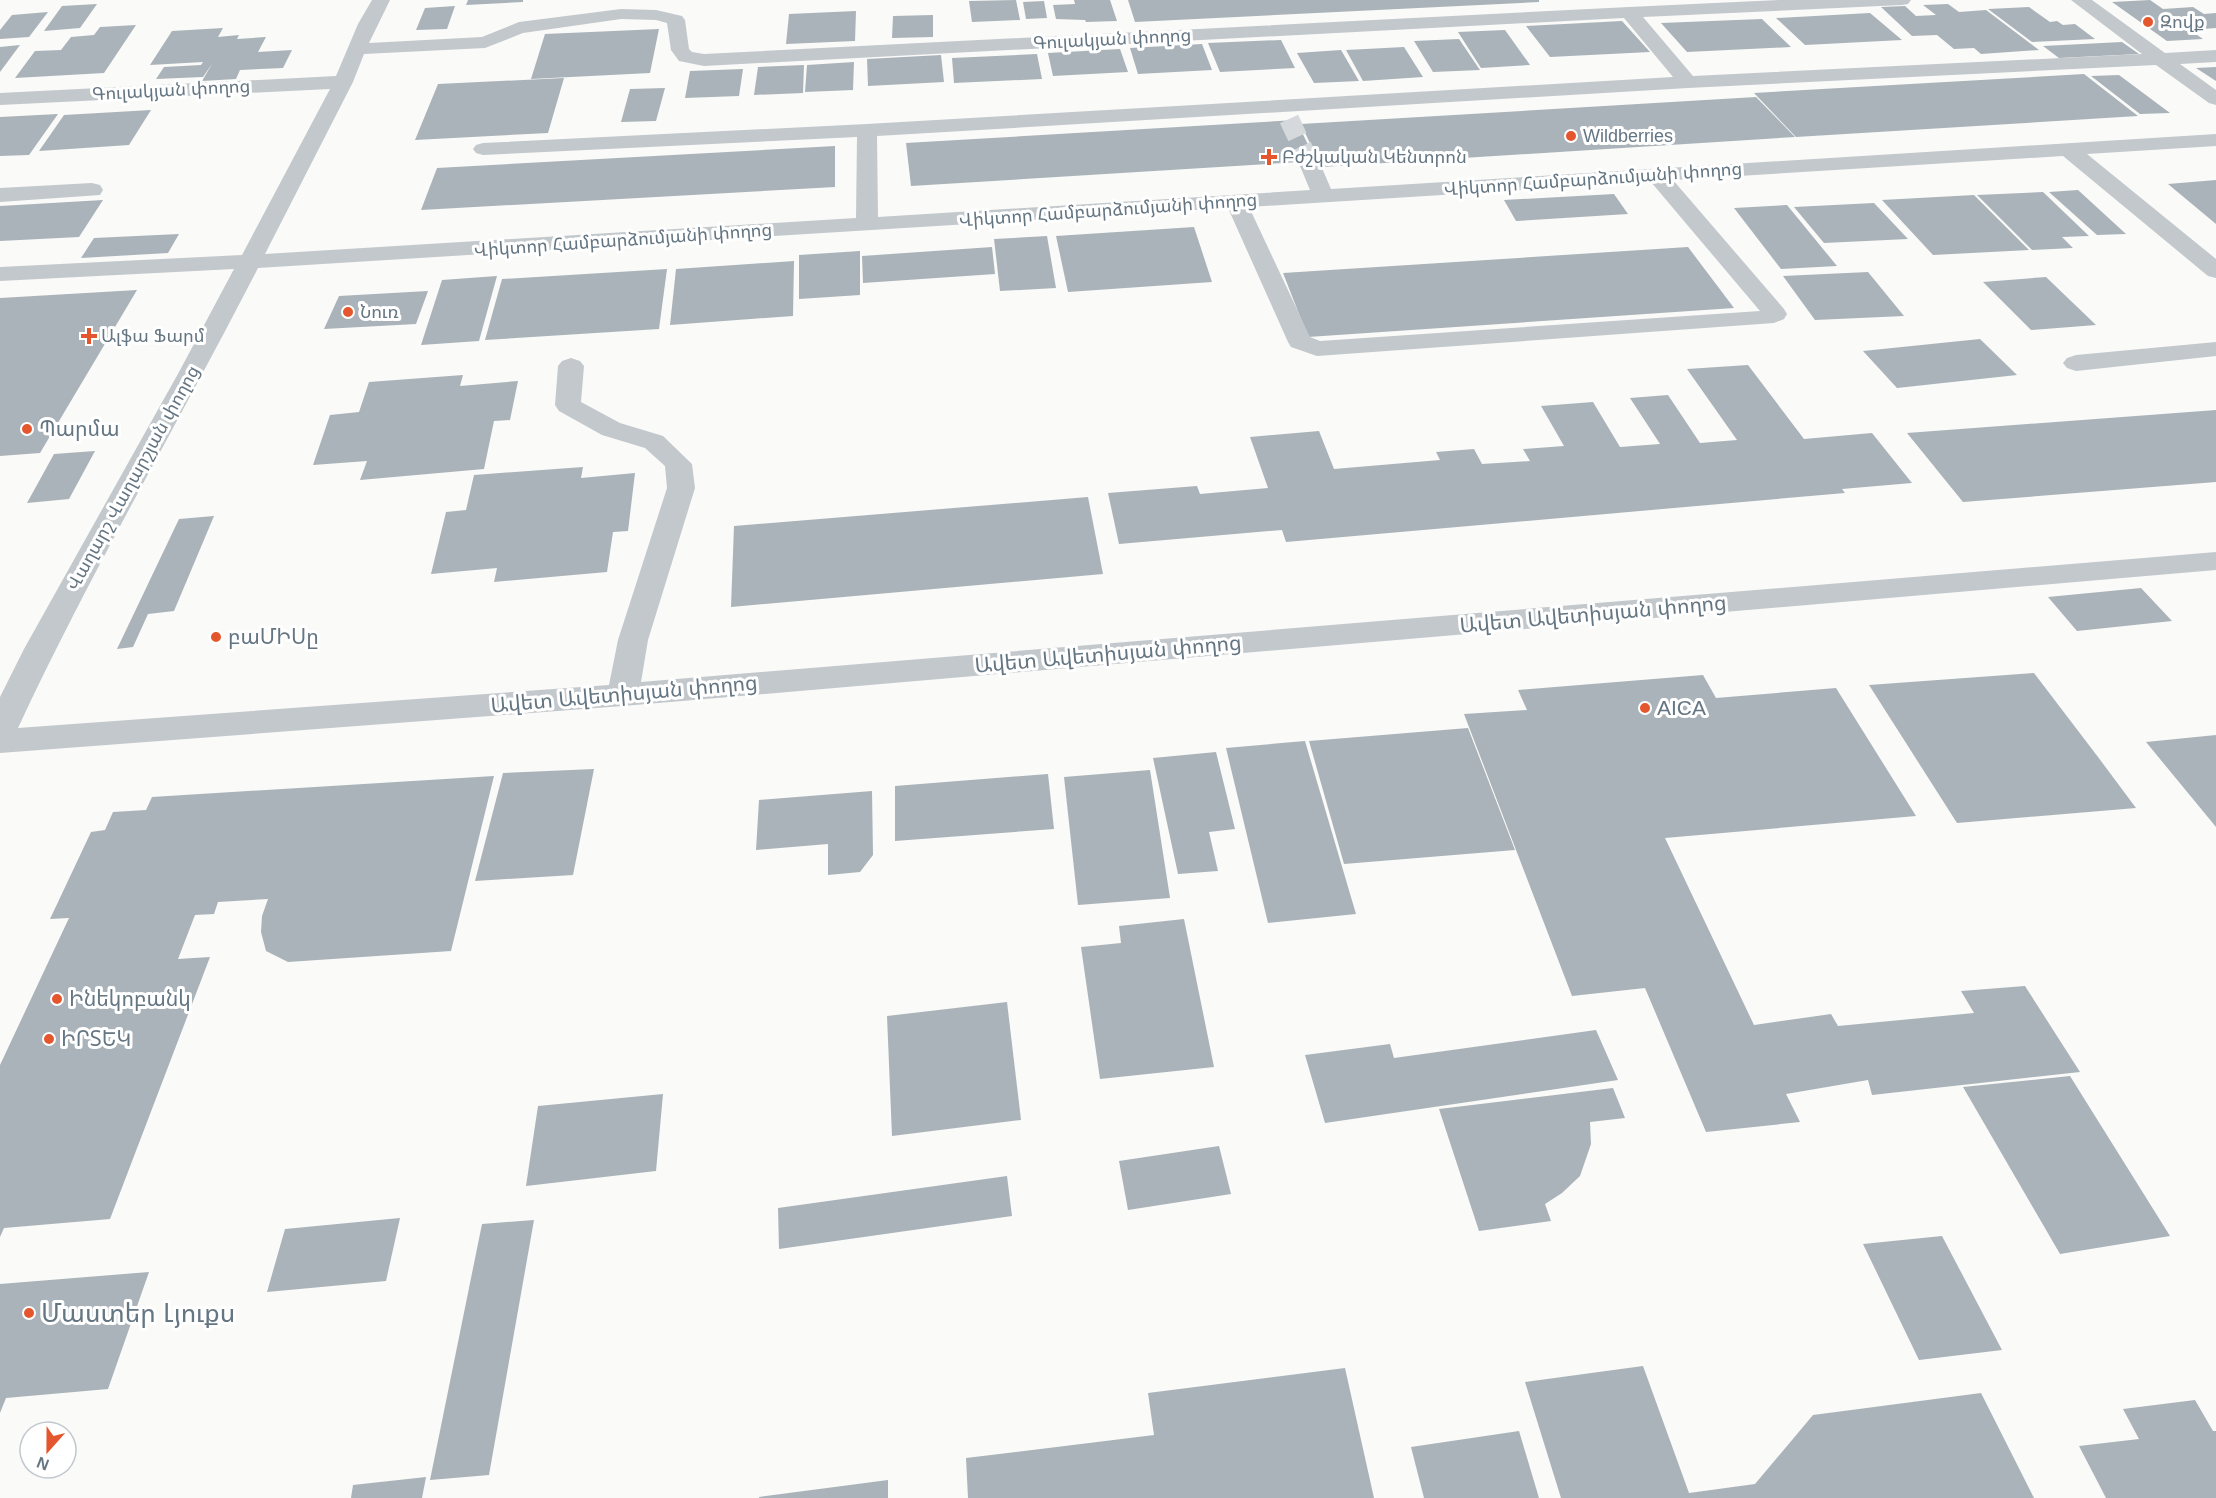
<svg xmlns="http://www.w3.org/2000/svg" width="2216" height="1498" viewBox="0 0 2216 1498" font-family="Helvetica,'Noto Sans Armenian',sans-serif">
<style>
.building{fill:#aab3b9}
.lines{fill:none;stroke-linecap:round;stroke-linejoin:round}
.minor-tunnel{stroke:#d5d9db;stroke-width:20;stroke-dasharray:20 10;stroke-linecap:butt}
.minor{fill:#c3c8cc;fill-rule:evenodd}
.poi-dot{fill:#e4572e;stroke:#fff;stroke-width:2}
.labels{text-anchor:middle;stroke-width:6;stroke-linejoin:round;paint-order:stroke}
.far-poi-label{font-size:18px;fill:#657683;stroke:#fff;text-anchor:start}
.far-street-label{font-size:18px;fill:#657683;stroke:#fff}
.poi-label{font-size:21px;fill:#657683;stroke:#fff;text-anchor:start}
.street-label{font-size:21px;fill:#657683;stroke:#fff}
.near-poi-label{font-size:26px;fill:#657683;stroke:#fff;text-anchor:start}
</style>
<rect width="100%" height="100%" fill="#fafaf8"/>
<g class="building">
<polygon points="468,0 523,0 523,2 466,5"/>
<polygon points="1016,0 1020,20 972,22 969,1"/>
<polygon points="1074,0 1110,0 1117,21 1086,22 1085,20 1056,19 1053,5 1075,4"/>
<polygon points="1128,0 1539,0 1539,2 1135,22"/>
<polygon points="2150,0 2163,9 2193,7 2204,14 2216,13 2216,28 2190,30 2203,39 2167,41 2112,2"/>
<polygon points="1044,1 1047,18 1026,19 1023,2"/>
<polygon points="97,4 80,28 44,31 62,6"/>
<polygon points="1948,4 1959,12 1986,10 2039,50 1981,54 1974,48 1954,49 1937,35 1912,36 1881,7 1905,6 1916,16 1936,15 1923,5"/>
<polygon points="455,6 447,29 416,30 425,8"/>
<polygon points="2029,7 2050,22 2057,21 2063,25 2075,24 2095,39 2032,42 1988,9"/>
<polygon points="856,11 855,41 786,44 789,14"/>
<polygon points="48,12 29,37 0,39 0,30 12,15"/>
<polygon points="1870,13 1902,40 1805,45 1776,18"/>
<polygon points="933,15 933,37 892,38 893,16"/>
<polygon points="1762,19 1791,47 1687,52 1661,23"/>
<polygon points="1622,21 1650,52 1550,57 1526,26"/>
<polygon points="136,25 104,73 15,78 35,51 61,50 71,37 94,35 100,27"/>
<polygon points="223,28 218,37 239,35 237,39 266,37 258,52 292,50 283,68 240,70 236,79 202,81 212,64 203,77 156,79 164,67 201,65 203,62 150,65 172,31"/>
<polygon points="659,29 650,73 531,79 545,34"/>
<polygon points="1505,30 1530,65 1481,68 1458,32"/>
<polygon points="1459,39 1480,70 1433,72 1414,41"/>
<polygon points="1281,40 1295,68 1220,72 1208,43"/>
<polygon points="2122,42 2139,54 2059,58 2043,46"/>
<polygon points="1202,44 1212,70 1138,74 1130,48"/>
<polygon points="20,45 0,72 0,47"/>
<polygon points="1404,47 1423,77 1363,81 1346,50"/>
<polygon points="1120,49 1128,72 1053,76 1048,53"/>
<polygon points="1341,50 1359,81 1314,83 1297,53"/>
<polygon points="1037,54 1042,79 954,83 952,58"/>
<polygon points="941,55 944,82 868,86 867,59"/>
<polygon points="854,62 853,90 805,92 807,65"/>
<polygon points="804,65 803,93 754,95 758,67"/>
<polygon points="2216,67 2216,81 2196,68"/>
<polygon points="743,69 739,96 685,98 690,71"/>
<polygon points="2084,74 2138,116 1796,137 1754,93"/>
<polygon points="2119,75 2170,113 2140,114 2091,76"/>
<polygon points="564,78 548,133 415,140 438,84"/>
<polygon points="665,88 656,121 621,122 630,89"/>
<polygon points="1756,97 1795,137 1321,167 1301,124"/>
<polygon points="151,110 129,145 39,151 64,115"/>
<polygon points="58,114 29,155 0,156 0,117"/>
<polygon points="1296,120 1316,161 911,186 906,143"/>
<polygon points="835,146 835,187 421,210 437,168"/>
<polygon points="2216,180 2216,224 2168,184"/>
<polygon points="2078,190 2126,234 2097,235 2049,192"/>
<polygon points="2043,192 2089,236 2062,237 2073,248 2032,250 1977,195"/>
<polygon points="1614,194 1628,214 1516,221 1504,200"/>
<polygon points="1974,195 2029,250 1933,255 1882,200"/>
<polygon points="103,200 79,237 0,241 0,206"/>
<polygon points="1874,203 1908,239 1824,243 1794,207"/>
<polygon points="1787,205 1837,266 1781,269 1734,208"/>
<polygon points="1194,227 1212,282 1068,292 1056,236"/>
<polygon points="179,234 168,253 81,258 94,238"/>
<polygon points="1047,236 1056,288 1000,291 994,239"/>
<polygon points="992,247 995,274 863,283 862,256"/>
<polygon points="1688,247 1734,308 1308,337 1283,273"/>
<polygon points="860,251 860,295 799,299 799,255"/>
<polygon points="794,261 793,316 670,325 676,269"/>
<polygon points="667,269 659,329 485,340 502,279"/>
<polygon points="1868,272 1904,316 1815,320 1783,276"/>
<polygon points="497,276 479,341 421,345 442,280"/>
<polygon points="2046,277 2096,325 2031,330 1983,282"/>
<polygon points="137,290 40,453 0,456 0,298"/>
<polygon points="428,291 416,324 324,329 339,296"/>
<polygon points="1980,339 2017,375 1897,388 1863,351"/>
<polygon points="1748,365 1804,439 1872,433 1912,483 1842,489 1845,493 1286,542 1282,530 1119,544 1108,493 1197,486 1200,494 1268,488 1250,437 1319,431 1334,469 1440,460 1436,452 1474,449 1482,464 1530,461 1523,449 1564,446 1541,406 1593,402 1620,447 1660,444 1630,398 1668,395 1700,443 1737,440 1687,369"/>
<polygon points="463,375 460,386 518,381 510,420 494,421 484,469 360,480 367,461 313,465 330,415 359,412 369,382"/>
<polygon points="2216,410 2216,482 1963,502 1907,433"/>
<polygon points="95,451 69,499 27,503 54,454"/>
<polygon points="583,467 581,478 635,473 628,531 613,532 607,572 494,582 497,568 431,574 446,512 466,510 474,475"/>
<polygon points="1088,497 1103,574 731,607 734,526"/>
<polygon points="214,516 174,611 148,614 133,647 117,649 179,519"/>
<polygon points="2141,588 2172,621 2077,631 2048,597"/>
<polygon points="2034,673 2098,757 2136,808 1957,823 1869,685"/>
<polygon points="1703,675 1716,698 1836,688 1916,816 1665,838 1754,1025 1831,1014 1838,1026 1974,1013 1961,991 2025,986 2080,1072 1872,1095 1868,1080 1786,1094 1800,1122 1706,1132 1645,988 1572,996 1464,714 1527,710 1518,690"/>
<polygon points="1468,728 1515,850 1344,864 1309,741"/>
<polygon points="2216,735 2216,827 2146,742"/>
<polygon points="1305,741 1356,914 1268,923 1226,748"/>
<polygon points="1216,752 1235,829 1209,832 1218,871 1178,874 1153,758"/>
<polygon points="594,769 573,875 475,881 503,773"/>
<polygon points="1150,770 1170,898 1078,905 1064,777"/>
<polygon points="1048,774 1054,829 895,841 895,786"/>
<polygon points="494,776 451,951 288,962 266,951 261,932 262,916 268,899 218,902 214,914 195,915 178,959 210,957 110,1219 4,1228 0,1237 0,1065 69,918 50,919 91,832 105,830 113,812 146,810 152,797"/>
<polygon points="872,791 873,855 860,872 828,875 828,844 756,850 759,800"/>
<polygon points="1184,919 1214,1067 1100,1079 1081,947 1121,943 1119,926"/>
<polygon points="1007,1002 1021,1120 892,1136 887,1016"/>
<polygon points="1596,1030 1618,1080 1325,1123 1305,1055 1390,1044 1394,1058"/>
<polygon points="2070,1076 2170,1236 2060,1254 1963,1087"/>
<polygon points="1613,1088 1625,1118 1590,1122 1591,1144 1580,1176 1562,1193 1545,1204 1551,1221 1479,1231 1439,1109"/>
<polygon points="663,1094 656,1171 526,1186 538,1106"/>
<polygon points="1219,1146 1231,1194 1128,1210 1119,1161"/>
<polygon points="1007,1176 1012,1216 779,1249 778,1208"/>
<polygon points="400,1218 386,1281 267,1292 285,1229"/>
<polygon points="534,1220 489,1475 430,1480 482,1224"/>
<polygon points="1942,1236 2002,1350 1919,1360 1863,1244"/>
<polygon points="149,1272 108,1389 6,1398 0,1413 0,1284"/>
<polygon points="1643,1366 1689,1493 1755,1484 1813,1415 1981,1393 2034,1498 1561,1498 1525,1382"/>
<polygon points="1345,1368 1374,1498 968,1498 966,1458 1154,1435 1148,1393"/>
<polygon points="2195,1400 2213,1431 2216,1431 2216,1498 2106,1498 2079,1446 2139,1439 2123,1409"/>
<polygon points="1519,1431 1539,1498 1424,1498 1411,1447"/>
<polygon points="426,1477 422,1498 351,1498 353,1485"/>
<polygon points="888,1480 888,1498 759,1498 759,1497"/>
</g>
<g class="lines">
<polyline class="minor-tunnel" points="1289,119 1311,166"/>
<g class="minor">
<path d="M372,0h18l-21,43 113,-6 37,-15 102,-13 35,1 26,6 3,4 4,29 3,3 12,2 925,-47 150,-7h132l-3,4 -6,1 -259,12 50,59 449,-22 -71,-54h21l73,53 51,-3v12l-36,2 36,26v15l-7,-2 -53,-38 -468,23 -811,48 1,81 432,-27 -10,-24 3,-5 8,-1 8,1 12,28 885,-55v12l-129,8 129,105v19l-8,-2 -145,-120 -390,24 111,129 3,5 -3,5 -10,4 -457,33 -26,-9 -3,-5 -60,-134 -970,60c-79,154 -167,303 -240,460l591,-43 9,-45 49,-152 -2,-22 -20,-18 -43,-13 -43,-24 -4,-6 3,-39 4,-5 9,-3 9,3 4,5 -3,36 39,21 43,13 29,28 3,24 -47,152 -7,42 1575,-130v18l-1593,136 -623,47v-56l24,-48 155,-277 55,-103 -234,12v-14l242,-12 88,-166 -330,16v-12l336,-17 22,-52zM1624,18l49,59 -806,47 -384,19 -7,2 -3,4 3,4 7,2 374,-18 -1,81 -591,36 88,-172 11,-28 121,-6 38,-15 98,-14 35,1 11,3 4,27 8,11 25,5zM1651,182l109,129 -440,30 -10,-4 -61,-130z"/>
<polygon points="92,183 100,185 103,190 100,195 0,202 0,188"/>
<polygon points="2216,342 2216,356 2076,371 2067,368 2063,363 2067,358 2076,355"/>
</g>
</g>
<g class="poi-dot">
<circle cx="2148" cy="22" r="6"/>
<circle cx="1571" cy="136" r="6"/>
<path d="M1266 148h6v6h6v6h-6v6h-6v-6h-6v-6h6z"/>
<circle cx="348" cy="312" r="6"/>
<path d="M86 327h6v6h6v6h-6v6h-6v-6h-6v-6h6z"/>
<circle cx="27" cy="429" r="6"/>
<circle cx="216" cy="637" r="6"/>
<circle cx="1645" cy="708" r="6"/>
<circle cx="57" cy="999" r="6"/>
<circle cx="49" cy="1039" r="6"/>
<circle cx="29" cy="1313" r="6"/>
</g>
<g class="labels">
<g class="far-poi-label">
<text x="2160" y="28">Զովք</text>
<text x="1583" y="142">Wildberries</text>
<text x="1282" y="163">Բժշկական Կենտրոն</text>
<text x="360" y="318">Նուռ</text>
<text x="101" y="342">Ալֆա Ֆարմ</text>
</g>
<g class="far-street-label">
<text transform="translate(1112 39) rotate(-3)" y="6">Գուլակյան փողոց</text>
<text transform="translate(171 90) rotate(-3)" y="6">Գուլակյան փողոց</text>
<text transform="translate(1593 179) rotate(-4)" y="6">Վիկտոր Համբարձումյանի փողոց</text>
<text transform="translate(1108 210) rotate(-4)" y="6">Վիկտոր Համբարձումյանի փողոց</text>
<text transform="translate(623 240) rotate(-4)" y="6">Վիկտոր Համբարձումյանի փողոց</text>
<text transform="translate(133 478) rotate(-61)" y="6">Վաղարշ Վաղարշյան փողոց</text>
</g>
<g class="poi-label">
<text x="39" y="436">Պարմա</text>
<text x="228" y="644">բաՄԻՍը</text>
<text x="1657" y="715">AICA</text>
<text x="69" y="1006">Ինեկոբանկ</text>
<text x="61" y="1046">ԻՐՏԵԿ</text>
</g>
<g class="street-label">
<text transform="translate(1593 614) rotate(-5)" y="7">Ավետ Ավետիսյան փողոց</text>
<text transform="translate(1108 654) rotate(-5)" y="7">Ավետ Ավետիսյան փողոց</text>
<text transform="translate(624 694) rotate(-5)" y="7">Ավետ Ավետիսյան փողոց</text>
</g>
<g class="near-poi-label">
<text x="41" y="1322">Մաստեր Լյուքս</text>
</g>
</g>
<g transform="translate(48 1450) rotate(201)"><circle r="28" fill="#ffffff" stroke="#c1c8cd" stroke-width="1.5"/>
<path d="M0-4.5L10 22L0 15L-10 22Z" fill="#e4572e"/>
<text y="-9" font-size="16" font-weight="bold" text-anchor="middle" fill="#657683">N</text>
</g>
</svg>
